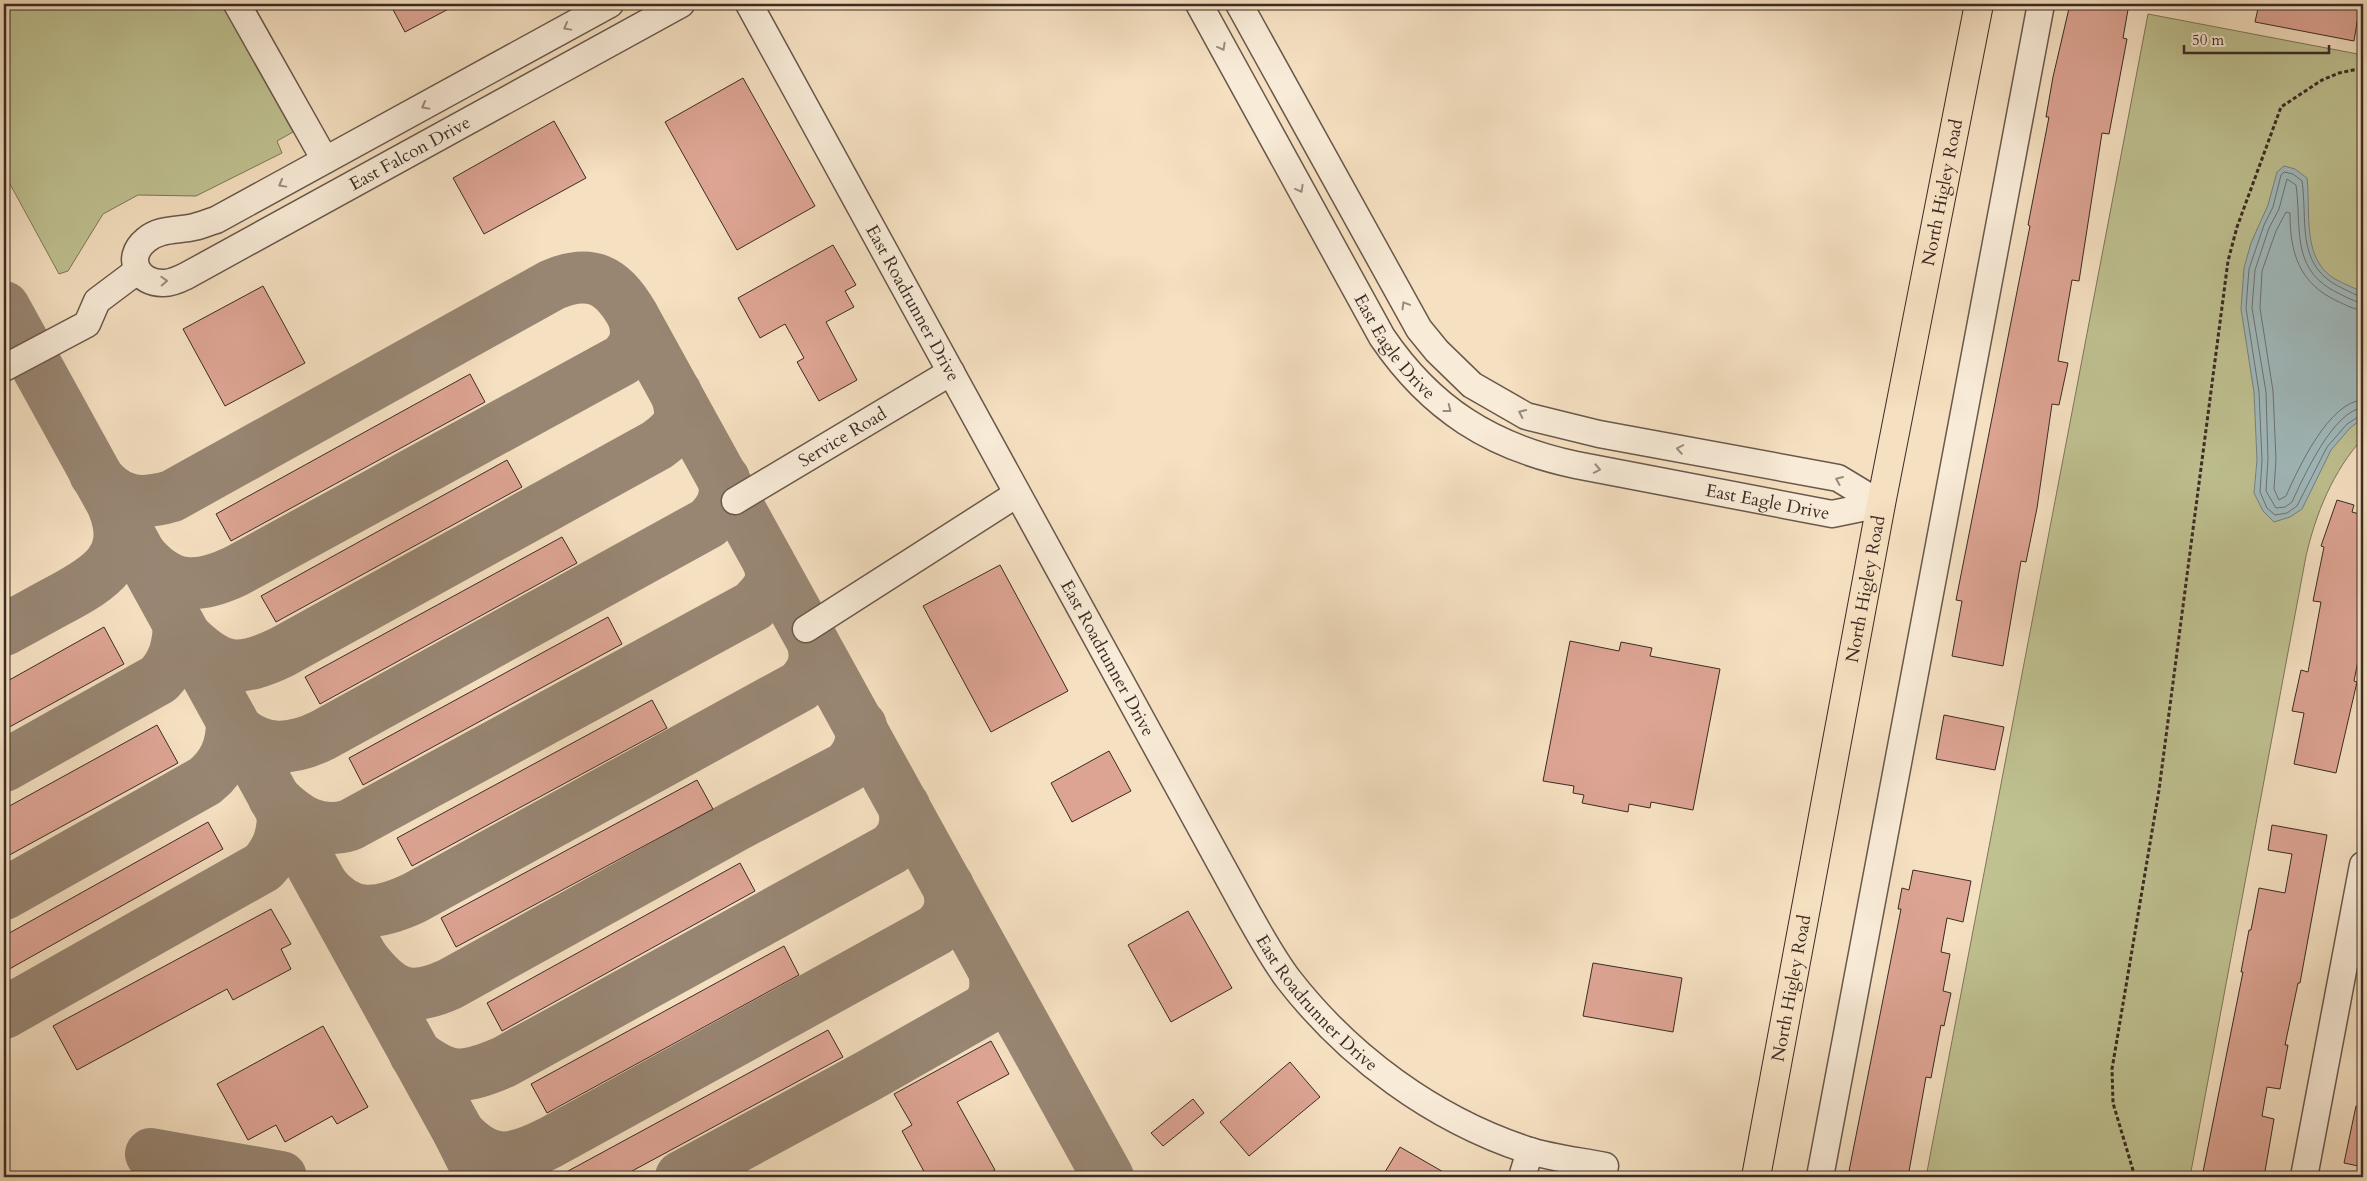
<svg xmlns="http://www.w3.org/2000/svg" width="2367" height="1181" viewBox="0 0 2367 1181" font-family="Cardo,serif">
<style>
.green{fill:#bfc191;stroke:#7d765b}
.water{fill:#a0babd;stroke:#788180}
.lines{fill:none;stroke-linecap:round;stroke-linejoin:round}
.shore{stroke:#6e7271;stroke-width:1}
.taxiway{stroke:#988673;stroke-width:52}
.building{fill:#dda493;stroke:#3b2b25}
.minor-casing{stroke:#6a584c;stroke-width:29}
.major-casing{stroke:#3b2b25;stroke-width:30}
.path{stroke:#3b2b25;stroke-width:3;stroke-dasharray:4 2.5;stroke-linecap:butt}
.minor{stroke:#f8ebd7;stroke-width:26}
.major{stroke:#f5e0c1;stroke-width:28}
.oneway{stroke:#9a8b7e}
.labels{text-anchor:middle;stroke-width:4;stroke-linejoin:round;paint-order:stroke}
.street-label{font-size:18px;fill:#3b2b25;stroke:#f8ebd7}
</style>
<rect width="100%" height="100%" fill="#f5e0c1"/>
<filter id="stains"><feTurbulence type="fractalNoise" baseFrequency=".004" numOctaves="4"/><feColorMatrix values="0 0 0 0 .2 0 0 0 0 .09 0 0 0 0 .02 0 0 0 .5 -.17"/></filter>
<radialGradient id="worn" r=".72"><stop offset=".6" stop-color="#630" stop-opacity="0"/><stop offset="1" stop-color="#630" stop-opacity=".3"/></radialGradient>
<g class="green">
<polygon points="4,4 223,4 293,132 277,141 282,153 196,196 138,195 103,214 68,271 59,274 4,173"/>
<path d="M2148,14l215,41v383c-30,33 -47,75 -57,118l-116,621h-264z"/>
</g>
<path class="water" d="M2284,166l11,3 12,9c4,33 -6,81 28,101 9,5 19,9 28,13v126l-13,10 -19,22 -29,59 -12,8 -16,5 -11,-11 -9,-18 3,-33 -3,-68 -13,-83 3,-41 7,-25 17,-38 9,-33z"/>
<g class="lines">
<g class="shore">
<path d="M2363,297c-7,-1 -14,-6 -21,-9 -47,-22 -34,-65 -40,-107l-9,-7 -9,-2 -3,3 -8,32 -9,18 -15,44 -3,39 13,84 3,68 -2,32 7,16 8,7 12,-2 10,-7 30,-59 20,-23 16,-10"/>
<path d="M2363,303c-8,-1 -17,-6 -25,-10 -48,-23 -36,-65 -42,-108l-9,-6 -8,30 -10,19 -14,42 -3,38 14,84 2,67 -2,32 10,17 9,-1 7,-5c11,-24 42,-93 71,-94"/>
<path d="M2363,310c-9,0 -17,-5 -26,-9 -38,-18 -47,-48 -47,-88l-4,-1 -10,19 -14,40 -2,37 13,83 3,68 -2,30 5,11 7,-4c12,-27 43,-95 77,-96"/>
</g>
<g class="taxiway">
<polyline points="4,307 459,1133 481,1177"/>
<path d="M95,474c21,28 44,32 77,22l380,-211c39,-17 61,-5 81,31l475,861"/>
<path d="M140,554c29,35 56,36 96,17l386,-211c14,-13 17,-25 11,-44"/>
<path d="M4,630c19,-10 38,-21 57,-31 39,-21 72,-41 53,-91"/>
<path d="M185,636c35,35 53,37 97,16l375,-207c22,-16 28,-25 19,-52"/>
<path d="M236,729c27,24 57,21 87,6l385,-212c14,-13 19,-25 16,-44"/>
<path d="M4,766l155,-87c15,-16 19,-32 20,-54"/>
<path d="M274,798c22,22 44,37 76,27l403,-219c14,-14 22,-23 16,-43"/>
<path d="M323,886c27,33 55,29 91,12l386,-212c13,-14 17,-24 13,-43"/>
<path d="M4,894l201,-113c20,-16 27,-35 27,-60"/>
<path d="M364,960c27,34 44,43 86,24l285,-158 112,-59c11,-12 16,-23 14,-41"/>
<path d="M4,1013l259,-146c15,-16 20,-32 20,-54"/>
<path d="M415,1054c35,27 49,25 89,8l387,-213c14,-13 16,-25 13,-43"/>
<path d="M459,1133c31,34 55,28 92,9l385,-212c14,-13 17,-25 12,-44"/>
<polyline points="151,1154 281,1177"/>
<path d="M681,1177l187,-101 118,-67c10,-11 11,-24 8,-38"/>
</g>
</g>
<g class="building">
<polygon points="390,4 458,4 405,32"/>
<polygon points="2070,4 2129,4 2123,38 2127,39 2109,134 2102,133 2079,281 2072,280 2058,361 2068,363 2059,405 2052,404 2037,508 2026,562 2021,561 2003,666 1952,656 1962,601 1956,600 2030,226 2028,225 2049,117 2046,117 2053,77"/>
<polygon points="2259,4 2360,4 2354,41 2255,22"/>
<polygon points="743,78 815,206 737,250 665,122"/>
<polygon points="554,121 586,178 484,234 453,178"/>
<polygon points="833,245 856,285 845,291 854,307 826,322 857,380 819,401 797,362 804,358 785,324 760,338 738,298"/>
<polygon points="263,286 305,363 225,406 183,329"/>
<polygon points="470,374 485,402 231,541 216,514"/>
<polygon points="507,460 522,487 276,622 261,596"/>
<polygon points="2337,500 2354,505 2352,512 2363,515 2363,636 2354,681 2357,682 2336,773 2294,764 2304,713 2292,711 2301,670 2308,672 2321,602 2313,601 2324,547 2321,546"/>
<polygon points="562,537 577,563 320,704 305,677"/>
<polygon points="1000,565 1068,691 991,732 923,606"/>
<polygon points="608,617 622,644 363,785 349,758"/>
<polygon points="104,627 124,664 4,730 4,683"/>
<polygon points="1570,641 1619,651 1621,642 1652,648 1650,656 1720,669 1693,810 1651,802 1650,808 1629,804 1628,812 1582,803 1584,795 1573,793 1574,786 1543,781"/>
<polygon points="652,700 667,728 412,866 397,838"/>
<polygon points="1944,715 2004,727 1995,770 1936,759"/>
<polygon points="157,725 178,763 4,858 4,809"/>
<polygon points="1109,751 1131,791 1072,822 1051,783"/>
<polygon points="697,780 713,809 456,947 441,918"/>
<polygon points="208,822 223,849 4,972 4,936"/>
<polygon points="2272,825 2327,835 2300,983 2298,983 2285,1045 2288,1045 2280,1089 2267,1087 2262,1116 2274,1119 2264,1177 2202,1177 2243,972 2241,972 2249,930 2251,930 2259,888 2285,893 2292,854 2268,850"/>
<polygon points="740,863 755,891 502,1031 487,1003"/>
<polygon points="1913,870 1971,881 1963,922 1947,918 1941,952 1950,954 1943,991 1951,993 1944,1026 1941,1025 1931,1078 1926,1077 1908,1177 1885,1177 1849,1171 1901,909 1898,909 1902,888 1909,890"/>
<polygon points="271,909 291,944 281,949 291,969 233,1000 227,989 77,1070 53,1026"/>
<polygon points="1188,911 1232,988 1171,1022 1128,945"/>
<polygon points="784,946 799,975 547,1113 531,1084"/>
<polygon points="1593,963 1682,978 1673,1032 1583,1016"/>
<polygon points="323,1026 368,1107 337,1124 332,1116 285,1142 276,1125 248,1140 217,1084"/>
<polygon points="828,1030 843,1057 621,1177 557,1177"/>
<polygon points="991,1041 1009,1074 957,1102 995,1170 982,1177 927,1177 902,1131 912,1125 894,1094"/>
<polygon points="1290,1062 1320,1097 1249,1156 1220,1122"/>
<polygon points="1193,1099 1204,1113 1163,1146 1151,1133"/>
<polygon points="2356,1106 2363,1107 2363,1167 2344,1163"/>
<polygon points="1400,1147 1452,1177 1382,1177"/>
</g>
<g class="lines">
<defs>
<g id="minor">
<polyline points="237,4 325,160"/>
<path id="s1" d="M610,4l-394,216c-7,2 -14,5 -22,7 -16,4 -34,1 -48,13 -22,18 -8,44 18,43 8,0 16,-4 22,-7l495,-272"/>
<path id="s2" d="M749,4l498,908c13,23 26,47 42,68 60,77 144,139 238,170 25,8 53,11 78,16"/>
<path id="s3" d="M1199,4l183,333c49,72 109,110 194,128l256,49 49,-10"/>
<polyline points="1239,4 1419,329 1437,351 1472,385 1526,416 1599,434 1838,478 1881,504"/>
<polyline points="4,368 87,324 97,301 137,271"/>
<path id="s4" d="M735,501l216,-129"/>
<polyline points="806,629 1017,494"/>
<polyline points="1522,1177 1530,1151"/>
<polyline points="1820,1177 2041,4"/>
<polyline points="2304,1177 2363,865"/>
</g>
<g id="major">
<path id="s5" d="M1756,1177l125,-673 98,-500"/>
</g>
</defs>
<use href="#minor" class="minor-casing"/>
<use href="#major" class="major-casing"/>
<polyline class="path" points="2135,1177 2113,1103 2112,1069 2159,790 2228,261 2237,227 2281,107 2322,80 2339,73 2363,68"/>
<use href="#minor" class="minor"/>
<use href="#major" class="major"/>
</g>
<defs><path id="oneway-chevron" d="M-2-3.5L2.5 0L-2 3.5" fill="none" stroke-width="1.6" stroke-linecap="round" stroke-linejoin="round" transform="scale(1.25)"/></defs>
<g class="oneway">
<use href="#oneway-chevron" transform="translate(567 27) rotate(151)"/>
<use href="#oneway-chevron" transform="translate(1222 47) rotate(61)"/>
<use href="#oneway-chevron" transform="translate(425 106) rotate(151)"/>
<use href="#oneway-chevron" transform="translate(282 184) rotate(151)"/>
<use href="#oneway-chevron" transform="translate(1300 189) rotate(61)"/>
<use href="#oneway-chevron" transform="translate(164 281) rotate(-3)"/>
<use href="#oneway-chevron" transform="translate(1405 305) rotate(-121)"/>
<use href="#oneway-chevron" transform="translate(1448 409) rotate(38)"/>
<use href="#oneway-chevron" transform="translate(1522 413) rotate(-155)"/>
<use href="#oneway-chevron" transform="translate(1680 449) rotate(-170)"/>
<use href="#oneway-chevron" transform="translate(1597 469) rotate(11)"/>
<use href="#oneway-chevron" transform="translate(1839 480) rotate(-157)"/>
</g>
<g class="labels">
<g class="street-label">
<text dy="6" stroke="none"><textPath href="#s1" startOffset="866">East Falcon Drive</textPath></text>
<text dy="6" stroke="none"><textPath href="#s5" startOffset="1002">North Higley Road</textPath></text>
<text dy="6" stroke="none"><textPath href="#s2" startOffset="341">East Roadrunner Drive</textPath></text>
<text dy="6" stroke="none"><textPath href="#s3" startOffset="395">East Eagle Drive</textPath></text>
<text dy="6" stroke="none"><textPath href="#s4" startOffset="125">Service Road</textPath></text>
<text dy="6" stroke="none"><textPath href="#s3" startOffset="814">East Eagle Drive</textPath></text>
<text dy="6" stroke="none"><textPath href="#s5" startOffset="598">North Higley Road</textPath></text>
<text dy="6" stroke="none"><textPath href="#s2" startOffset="746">East Roadrunner Drive</textPath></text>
<text dy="6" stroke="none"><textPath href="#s5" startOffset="192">North Higley Road</textPath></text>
<text dy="6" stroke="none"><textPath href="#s2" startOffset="1151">East Roadrunner Drive</textPath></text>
</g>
</g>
<rect width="2367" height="1181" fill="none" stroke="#f5e0c1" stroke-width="20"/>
<rect x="5" y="5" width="2357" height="1171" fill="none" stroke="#3b2b25" stroke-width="2.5"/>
<rect x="10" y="10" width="2347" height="1161" fill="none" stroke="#3b2b25"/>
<path d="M2184 45v8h145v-8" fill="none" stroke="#3b2b25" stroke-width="2.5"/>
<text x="2192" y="45" font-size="15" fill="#3b2b25" stroke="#f8ebd7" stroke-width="4" paint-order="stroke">50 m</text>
<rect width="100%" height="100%" filter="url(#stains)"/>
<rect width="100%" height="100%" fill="url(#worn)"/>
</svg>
